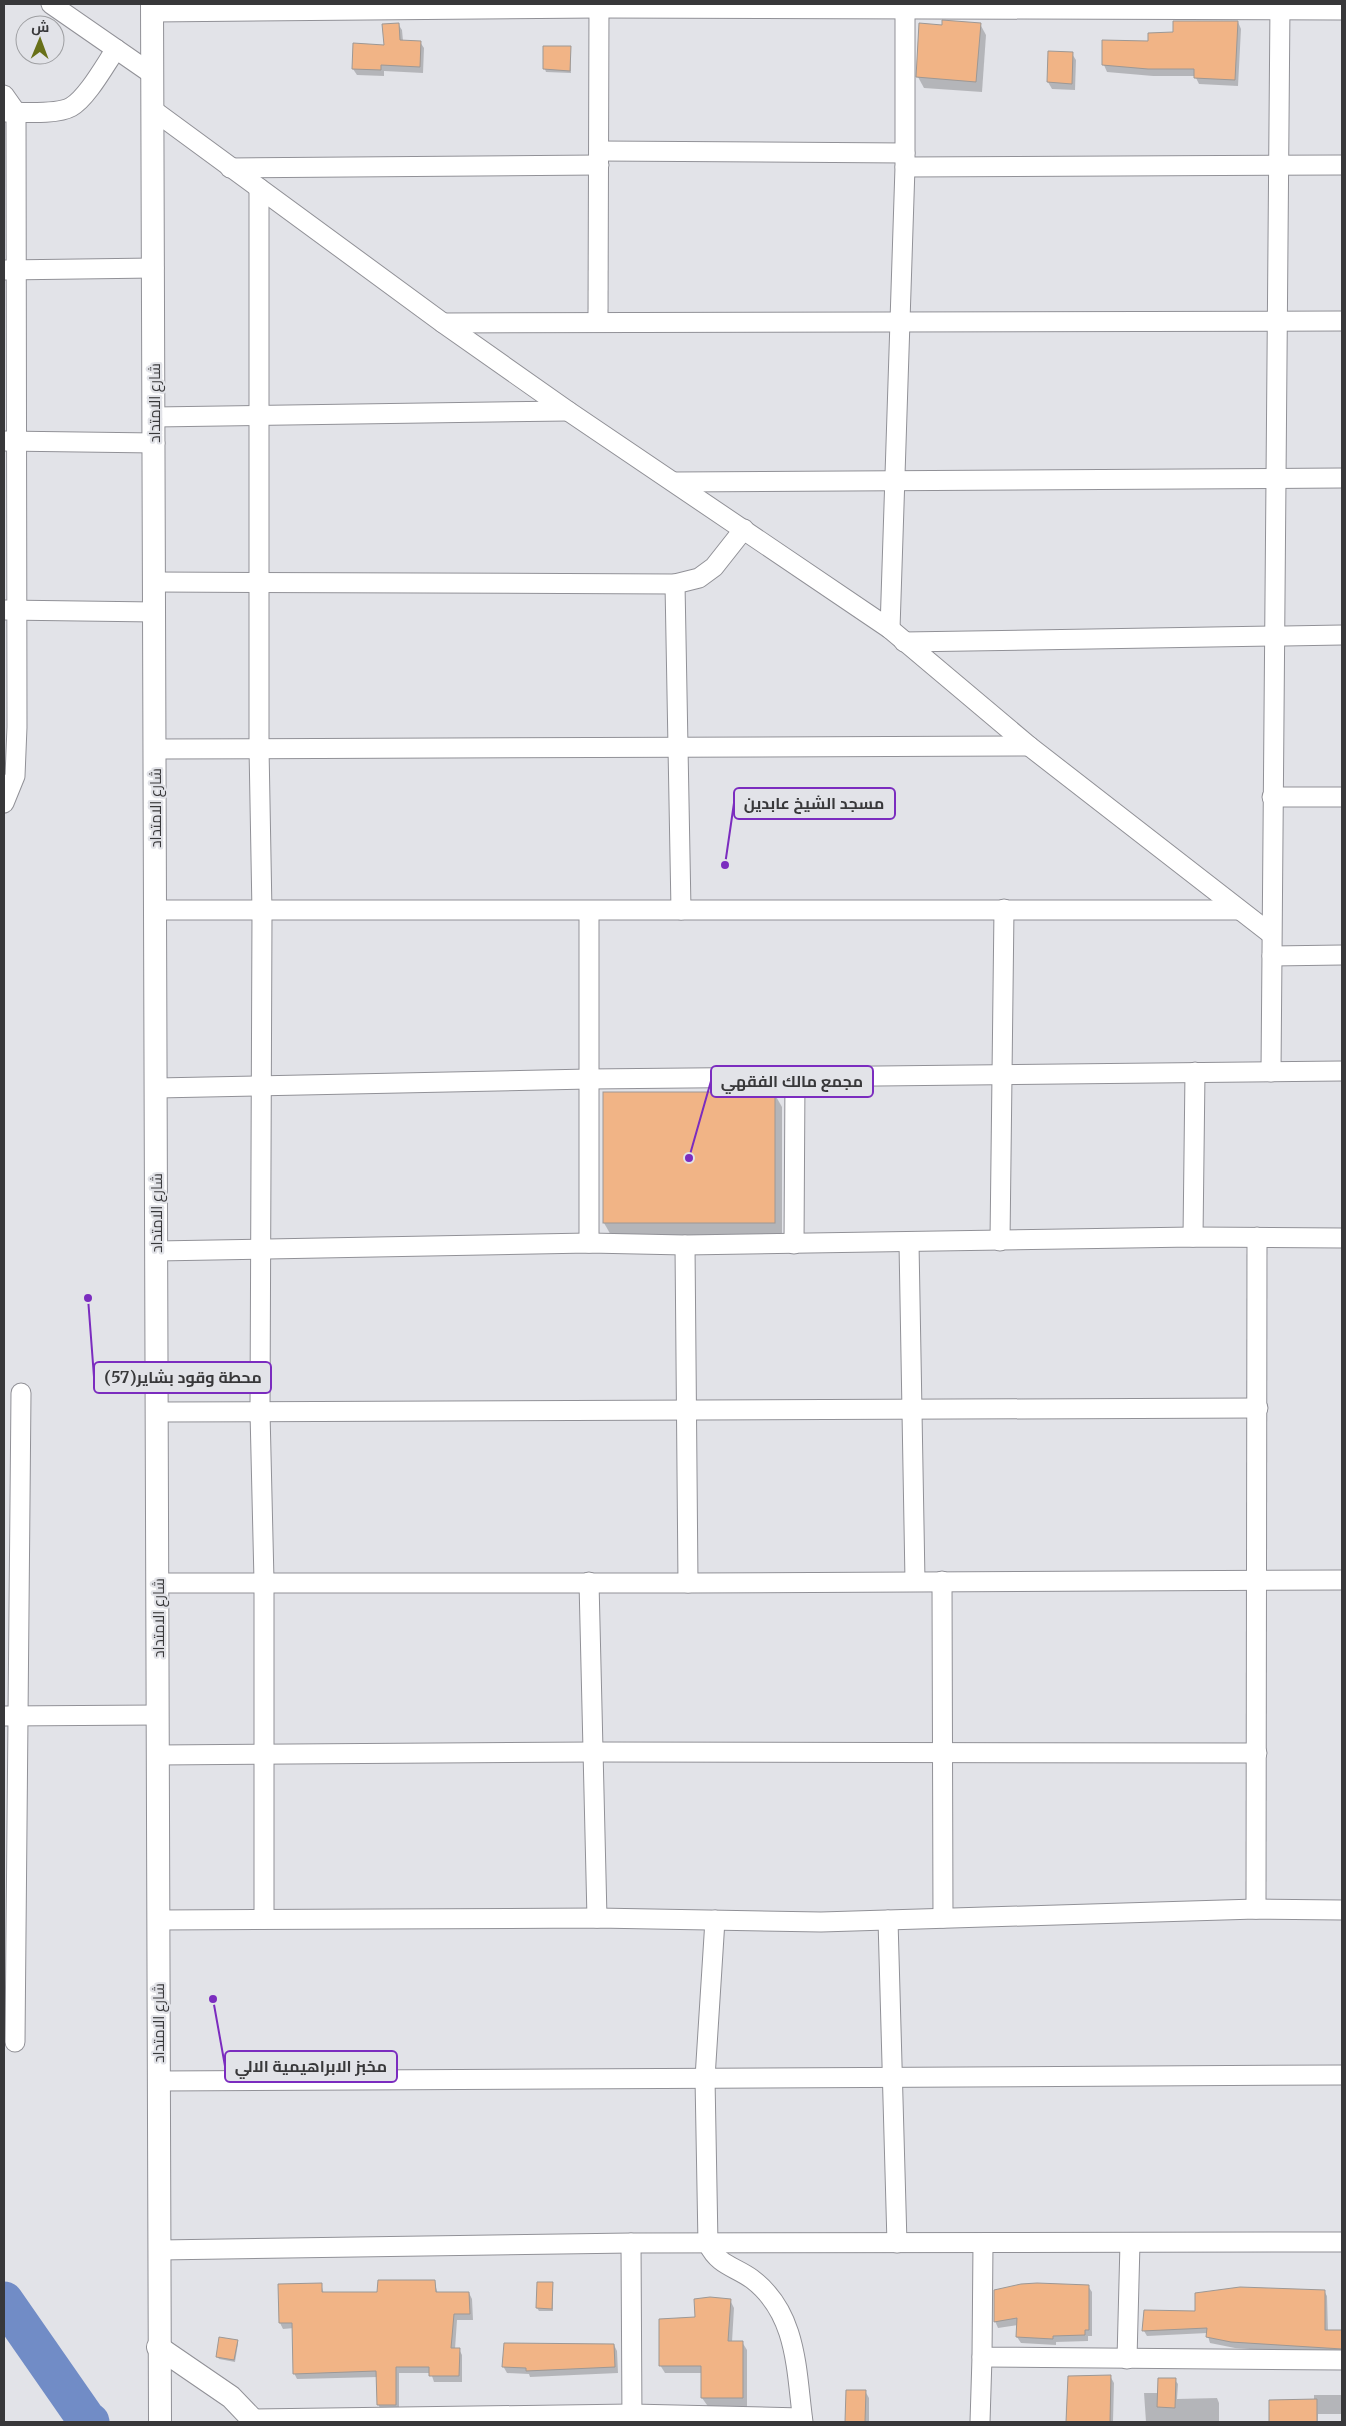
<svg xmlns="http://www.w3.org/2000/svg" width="1346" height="2426" viewBox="0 0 1346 2426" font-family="Merriweather,Cairo,serif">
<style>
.shadow{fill:#0003}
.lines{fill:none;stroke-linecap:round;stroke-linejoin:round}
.river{stroke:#718cc6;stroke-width:39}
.building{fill:#f1b486;stroke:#9d9895}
.minor-casing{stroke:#919197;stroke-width:21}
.tertiary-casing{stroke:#919197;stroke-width:24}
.minor{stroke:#fff;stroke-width:19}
.tertiary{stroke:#fff;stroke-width:22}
.labels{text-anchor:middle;stroke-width:4.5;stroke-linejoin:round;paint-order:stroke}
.street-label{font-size:15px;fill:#38383a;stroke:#e2e3e8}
.leader{fill:none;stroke:#7b2cbf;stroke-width:2}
.callout-dot{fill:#7b2cbf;stroke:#e2e3e8;stroke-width:2}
.callout{fill:#e2e3e8;stroke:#7b2cbf;stroke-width:2}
.callout-label{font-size:16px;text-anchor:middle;font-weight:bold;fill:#38383a}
</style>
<rect width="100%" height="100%" fill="#e2e3e8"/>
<g class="shadow">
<polygon points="1238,22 1241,29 1238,86 1199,84 1195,76 1153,76 1107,72 1104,65 1103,41 1150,43 1174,33"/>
<polygon points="398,24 402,30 403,41 420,42 424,48 423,73 384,71 384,76 357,75 353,69 385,46"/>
<polygon points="980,24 986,35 982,92 924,88 918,77 944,26"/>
<polygon points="570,48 571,73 546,72 545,69"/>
<polygon points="1049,52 1072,54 1076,60 1075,90 1052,89 1048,82"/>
<polygon points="774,1093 782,1107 782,1237 612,1237 604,1223"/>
<polygon points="434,2281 438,2294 469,2293 472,2299 473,2320 457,2320 455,2349 459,2349 462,2355 462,2382 434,2382 431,2373 399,2373 399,2410 381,2410 378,2404 378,2377 297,2379 294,2373 294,2328 283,2329 280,2323 321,2284 324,2294 378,2293"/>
<polygon points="553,2284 553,2311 539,2311 537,2308"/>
<polygon points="1088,2286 1092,2292 1092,2336 1088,2336 1088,2341 1056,2342 1056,2345 1021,2343 1017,2337 1018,2325 998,2328 995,2321"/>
<polygon points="1324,2291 1327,2296 1328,2332 1342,2332 1342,2355 1235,2348 1210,2343 1207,2333 1147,2336 1144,2331 1196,2312"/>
<polygon points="730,2300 734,2308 732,2342 742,2342 747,2350 747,2413 712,2412 702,2398 702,2373 665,2373 660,2365 697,2318"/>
<polygon points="237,2341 238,2344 235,2362 219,2359 217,2356"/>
<polygon points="614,2345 617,2351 618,2373 530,2377 529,2374 507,2373 503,2366"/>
<polygon points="1110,2376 1114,2383 1113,2422 1055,2422 1055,2421 1067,2421"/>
<polygon points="1175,2380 1178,2384 1177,2399 1217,2398 1219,2403 1219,2422 1146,2422 1144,2393 1159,2393"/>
<polygon points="847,2391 865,2391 869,2398 869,2422 846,2422"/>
<polygon points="1314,2395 1342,2395 1342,2414 1318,2414 1318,2422 1270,2422 1270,2401 1314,2401"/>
</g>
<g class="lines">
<polyline class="river" points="4,2301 86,2419 90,2422"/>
</g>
<g class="building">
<polygon points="942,20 981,23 976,82 916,77 919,23 942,25"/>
<polygon points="1173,21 1238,21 1235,80 1194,78 1194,69 1148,69 1102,65 1102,40 1148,41 1148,33 1173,32"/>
<polygon points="399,23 400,40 421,41 420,67 381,65 381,70 352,69 353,43 384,45 382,24"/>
<polygon points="543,46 571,46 570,71 543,69"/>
<polygon points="1048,51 1073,52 1072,84 1047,82"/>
<rect x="603" y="1092" width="172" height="131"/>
<polygon points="378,2280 435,2280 436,2292 469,2292 470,2314 454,2314 451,2348 460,2348 459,2376 429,2376 429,2367 396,2367 396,2405 377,2405 376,2371 293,2374 292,2323 279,2323 278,2284 322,2283 322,2292 377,2292"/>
<polygon points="537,2282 553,2282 552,2309 536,2308"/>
<polygon points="1037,2283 1089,2285 1089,2330 1085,2330 1085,2335 1053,2336 1053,2339 1016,2337 1017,2318 994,2322 994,2290 1021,2284"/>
<polygon points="1240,2287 1325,2290 1325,2330 1342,2330 1342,2349 1231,2342 1206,2337 1207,2328 1142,2331 1144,2310 1195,2311 1195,2293"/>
<polygon points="710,2297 731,2299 728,2341 743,2341 743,2398 701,2398 701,2366 659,2366 659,2319 695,2317 694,2299"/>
<polygon points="219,2337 238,2340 234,2360 216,2357"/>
<polygon points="504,2343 614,2344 615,2367 526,2371 526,2368 502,2367"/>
<polygon points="1111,2375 1110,2422 1066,2422 1068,2376"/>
<polygon points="1158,2378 1176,2378 1175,2408 1157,2407"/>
<polygon points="846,2390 866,2390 865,2422 845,2422"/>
<polygon points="1317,2399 1317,2422 1269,2422 1269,2400"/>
</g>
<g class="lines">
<defs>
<g id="minor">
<polyline points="51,4 152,74"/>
<polyline points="152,12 599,8 1342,10"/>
<polyline points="4,95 16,112 17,727 15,776 4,803"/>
<polyline points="153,110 443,323 568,411 890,629 1029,746 1271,934"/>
<path d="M5,112c16,0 52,3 66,-5 16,-9 34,-42 45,-58"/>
<polyline points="599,151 905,153"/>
<polyline points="905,167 1342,165"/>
<polyline points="230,168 599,165"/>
<polyline points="259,188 259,747 262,912 260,1412 264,1581 264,1919"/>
<polyline points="5,270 154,268"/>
<polyline points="598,321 599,4"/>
<polyline points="443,323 1342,321"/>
<polyline points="155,417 568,411"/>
<polyline points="4,441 155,443"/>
<polyline points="674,482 1342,478"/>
<polyline points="155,582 675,584"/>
<polyline points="5,610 155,612"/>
<polyline points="890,629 905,167 905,4"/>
<polyline points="904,642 1342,635"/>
<polyline points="155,749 1029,746"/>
<polyline points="1272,797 1342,797"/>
<polyline points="156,910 1238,910"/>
<polyline points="681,910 675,584 699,578 714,567 744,529"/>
<polyline points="1272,956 1342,955"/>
<polyline points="1271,1072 1280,4"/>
<polyline points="157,1088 589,1079 1342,1071"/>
<polyline points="1193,1237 1195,1072"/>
<polyline points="1000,1241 1004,909"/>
<polyline points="589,1243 589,911"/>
<polyline points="909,1243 915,1581"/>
<polyline points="794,1244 795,1077"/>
<polyline points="685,1245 688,1583"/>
<polyline points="157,1251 589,1243 685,1245 1193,1237 1342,1238"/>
<polyline points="158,1412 1258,1408"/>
<polyline points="942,1581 943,1918"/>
<polyline points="589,1582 597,1918"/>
<polyline points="159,1583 688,1583 1342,1580"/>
<polyline points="4,1716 158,1715"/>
<polyline points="158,1755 594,1752 1257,1753"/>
<polyline points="1256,1909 1257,1237"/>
<polyline points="159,1920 597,1918 821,1922 1256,1909 1342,1910"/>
<path d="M715,1920l-10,158 3,166c11,22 26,22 44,35 46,35 44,92 51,143"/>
<polyline points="888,1920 897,2243"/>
<polyline points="15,2042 21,1393"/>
<polyline points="160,2081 1342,2075"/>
<polyline points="631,2243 632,2422"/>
<polyline points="983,2244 982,2357 1342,2360"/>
<polyline points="160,2250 631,2243 1342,2242"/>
<polyline points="1127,2359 1130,2243"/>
<polyline points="253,2419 632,2414 802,2418"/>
<polyline points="980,2422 982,2357"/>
</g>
<g id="tertiary">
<polyline points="152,4 160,2422"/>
<polyline points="158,2347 231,2397 255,2422"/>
</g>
</defs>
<use href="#minor" class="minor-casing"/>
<use href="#tertiary" class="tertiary-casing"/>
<use href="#minor" class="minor"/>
<use href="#tertiary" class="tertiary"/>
</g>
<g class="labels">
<g class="street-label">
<text transform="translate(155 403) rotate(-90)" y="5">شارع الامتداد</text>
<text transform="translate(156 808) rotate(-90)" y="5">شارع الامتداد</text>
<text transform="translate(157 1213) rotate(-90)" y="5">شارع الامتداد</text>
<text transform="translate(159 1618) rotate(-90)" y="5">شارع الامتداد</text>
<text transform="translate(159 2023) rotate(-90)" y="5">شارع الامتداد</text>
</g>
</g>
<path class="leader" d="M725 865L734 803M689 1158L711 1081M88 1298L94 1377M213 1999L225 2066"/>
<g class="callout-dot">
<circle cx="725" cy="865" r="5"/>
<circle cx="689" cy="1158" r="5"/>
<circle cx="88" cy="1298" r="5"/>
<circle cx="213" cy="1999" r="5"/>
</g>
<g class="callout">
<rect x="734" y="788" width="161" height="31" rx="5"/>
<rect x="711" y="1066" width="162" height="31" rx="5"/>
<rect x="94" y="1362" width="177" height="31" rx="5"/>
<rect x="225" y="2051" width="172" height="31" rx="5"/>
</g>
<g class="callout-label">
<text x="814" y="809">مسجد الشيخ عابدين</text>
<text x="792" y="1087">مجمع مالك الفقهي</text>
<text x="183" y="1383">محطة وقود بشاير(57)</text>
<text x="311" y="2072">مخبز الابراهيمية الالي</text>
</g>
<rect width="1346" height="2426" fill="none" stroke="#38383a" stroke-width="10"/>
<g transform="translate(40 40) rotate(1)"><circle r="24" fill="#e2e3e8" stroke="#9e9fa2"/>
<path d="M0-4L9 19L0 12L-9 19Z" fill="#687018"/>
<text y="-8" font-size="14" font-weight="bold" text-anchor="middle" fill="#38383a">ش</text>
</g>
</svg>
